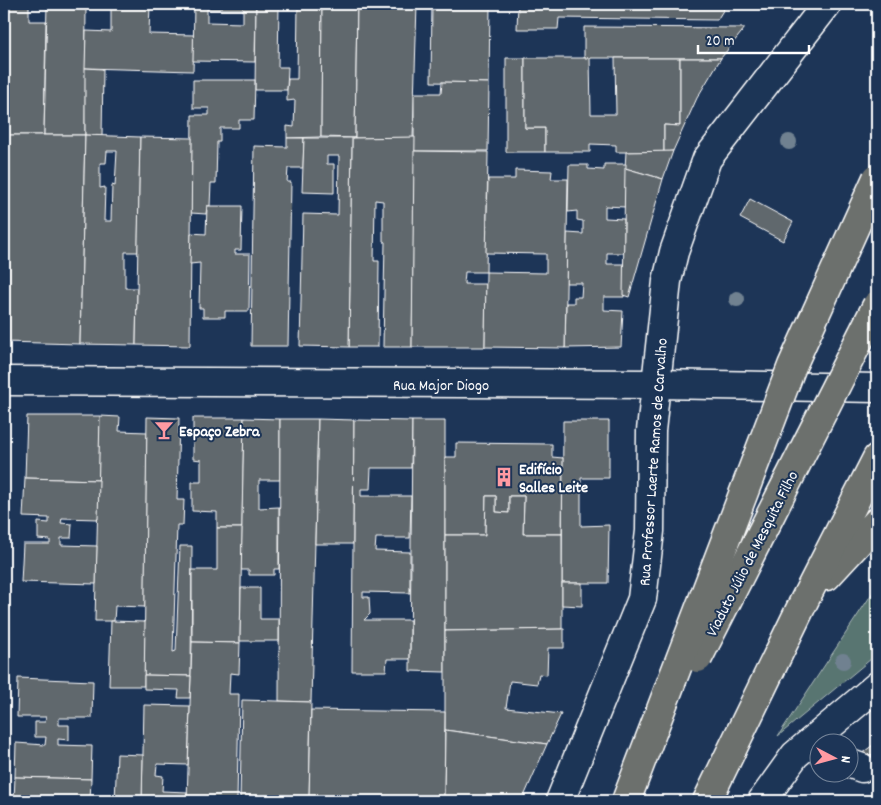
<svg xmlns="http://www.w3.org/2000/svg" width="881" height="805" viewBox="0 0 881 805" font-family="Dekko,sans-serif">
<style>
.green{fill:#587471;stroke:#acbab8}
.building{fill:#61686d;stroke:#fff;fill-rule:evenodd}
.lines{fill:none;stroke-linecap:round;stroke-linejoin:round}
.minor-casing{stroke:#fff;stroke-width:31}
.highway-casing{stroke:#fff;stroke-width:31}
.minor{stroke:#1d3557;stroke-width:28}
.highway{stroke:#6c706d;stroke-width:28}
.highway-bridge-casing{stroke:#fff;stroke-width:31;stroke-linecap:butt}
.highway-bridge{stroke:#6c706d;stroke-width:28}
.tree{fill:#708190}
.labels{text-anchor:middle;stroke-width:4;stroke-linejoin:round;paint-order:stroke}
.street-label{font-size:16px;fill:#fff;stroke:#1d3557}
.poi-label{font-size:16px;font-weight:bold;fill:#fff;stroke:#1d3557;text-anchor:start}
</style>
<rect width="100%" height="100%" fill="#1d3557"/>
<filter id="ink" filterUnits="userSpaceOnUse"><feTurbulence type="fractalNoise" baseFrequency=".02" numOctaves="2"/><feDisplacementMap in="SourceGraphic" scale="10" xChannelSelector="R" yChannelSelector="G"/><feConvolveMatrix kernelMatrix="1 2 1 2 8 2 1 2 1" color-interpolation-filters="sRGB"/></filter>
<g filter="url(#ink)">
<polygon class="green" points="877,586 877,654 778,736"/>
<g class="building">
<polygon points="4,4 29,4 29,21 46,21 44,135 4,135"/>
<polygon points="47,4 86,4 85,135 44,135"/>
<polygon points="111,4 150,4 149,34 194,35 193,71 85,68 86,31 111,32"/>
<path d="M194,4h62l-1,58 -62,-1zM207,9h36v14l-36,-1z"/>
<polygon points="256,4 279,4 278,67 288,67 287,90 255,90"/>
<polygon points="298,4 322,4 321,137 287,138 287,126 294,127 295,100 287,101 287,90 288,79 297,79"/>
<polygon points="322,4 357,4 355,138 321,137"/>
<polygon points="357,4 417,4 413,138 355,138"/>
<polygon points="432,4 490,4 489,83 431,82"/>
<polygon points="518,4 727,4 717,20 559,18 558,29 517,29"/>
<polygon points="584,27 745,28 721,58 584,58"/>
<polygon points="506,58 525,58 525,128 545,128 545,152 506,152"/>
<polygon points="525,58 590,58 591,114 616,114 615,58 680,58 680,126 664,125 664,152 616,152 616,145 590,144 590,152 545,152 545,128 525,128"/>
<polygon points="680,58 721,58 697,98 673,151 664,152 664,125 680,126"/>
<polygon points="85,68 103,69 102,136 85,135"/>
<polygon points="193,80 255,80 254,120 239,120 239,128 220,128 220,142 217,142 216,183 211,183 210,206 207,206 206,214 191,213 192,115 209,115 209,108 193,108"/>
<polygon points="442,82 489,83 488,151 414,151 414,93 441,93"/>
<polygon points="5,135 85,135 80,344 4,342"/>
<path d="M85,135l55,2 -2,115h-13v36h12l-1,57 -56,-1zM107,151h10l-2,35 -3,-1 -1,36h-7l1,-34 -5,1v-25h6z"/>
<polygon points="140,137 192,138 190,346 136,345"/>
<polygon points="415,137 412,347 383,347 385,242 383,241 383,201 375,200 374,261 379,261 378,347 349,347 352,138"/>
<polygon points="287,138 304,138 303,168 288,168 287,182 291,182 288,346 251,346 254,146 287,147"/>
<polygon points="304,138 352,138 349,347 300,346 303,214 338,215 339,156 327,156 327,164 334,164 334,193 302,192"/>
<polygon points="414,151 488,152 486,272 465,272 464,284 486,284 485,347 412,347"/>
<polygon points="673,151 663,179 625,168 626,152"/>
<polygon points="604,164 626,164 625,207 605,206 605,218 624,219 624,253 607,253 607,264 624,264 624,297 604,297 604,310 623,311 621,347 565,348 566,303 574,303 574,297 581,297 582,283 566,283 567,233 583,234 583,221 577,220 577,211 568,212 569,165 588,165 588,169 604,170"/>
<polygon points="625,168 663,179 629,297 623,295"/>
<polygon points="515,170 552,171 551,179 568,179 565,348 485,347 486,272 546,273 546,254 486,253 488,179 515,179"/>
<polygon points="750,199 793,222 783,241 740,218"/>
<polygon points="207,206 242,206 241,250 235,250 235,254 250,254 249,311 225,311 225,317 203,317 203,308 199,308 200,263 190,264 191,233 206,234"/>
<polygon points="27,416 100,416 99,480 25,478"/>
<polygon points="100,416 120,417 119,431 147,432 145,607 115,606 114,621 95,621"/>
<polygon points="147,417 179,418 177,500 184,500 183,525 177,525 173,652 176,651 180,546 192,546 191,676 144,675"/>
<polygon points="193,418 244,418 242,528 217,528 217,512 192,511 192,482 201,482 201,460 193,459"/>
<polygon points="244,418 280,419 280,480 259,480 259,508 279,507 279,569 274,569 274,575 249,575 249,570 241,570"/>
<polygon points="280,419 318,419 311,702 279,701"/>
<polygon points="318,419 354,420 353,544 315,544"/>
<polygon points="354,420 412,421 411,468 371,468 370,489 361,489 361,496 411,496 410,538 376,538 375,551 410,552 410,593 363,592 363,597 369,597 370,614 364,620 410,620 410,659 387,659 386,671 352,671"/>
<polygon points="412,421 445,421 445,672 410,671"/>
<polygon points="563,421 609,421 609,478 581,478 581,526 609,525 608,583 562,583"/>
<polygon points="456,443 552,444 552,457 563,458 562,534 523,534 524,496 509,496 509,513 496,512 496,496 486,496 485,535 445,535 445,457 456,457"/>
<polygon points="25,478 99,480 98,519 62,518 61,523 72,524 71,538 61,538 61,545 97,546 96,584 21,582 23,544 50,544 50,540 38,539 38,522 49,523 49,518 23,517"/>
<polygon points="486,496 496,496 496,512 509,513 509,496 524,496 523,534 562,534 562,629 445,631 445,535 485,535"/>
<polygon points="217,528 242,528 240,643 192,642 192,570 217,570"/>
<polygon points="562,583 582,583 582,606 562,605"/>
<polygon points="241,588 260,588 260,619 279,619 279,641 240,641"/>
<polygon points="111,621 145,622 144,686 109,686"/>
<polygon points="564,629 564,648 548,648 547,675 539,674 537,684 510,681 506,708 561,714 547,744 445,730 445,631"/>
<polygon points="192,642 240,643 239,674 230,673 229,694 239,694 237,801 187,801"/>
<polygon points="144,675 191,676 190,698 178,698 179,690 144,689"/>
<polygon points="18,678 93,681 92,718 59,718 59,725 69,725 69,740 58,739 58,745 92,746 91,779 15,777 16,743 45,745 46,737 35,737 35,722 45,722 46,717 17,717"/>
<polygon points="242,700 311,702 309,801 240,801"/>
<polygon points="144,705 190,706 188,765 157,764 156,775 163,776 162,791 187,792 187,801 142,801"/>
<polygon points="311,710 445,712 444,801 309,801"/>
<polygon points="445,730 547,744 522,801 444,801"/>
<polygon points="877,742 877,755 861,754"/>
<polygon points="117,754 143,755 142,801 115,801"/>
<polygon points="864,755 877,755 877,780 861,779"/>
<polygon points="15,777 91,779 90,801 14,801"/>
</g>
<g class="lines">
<defs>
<g id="minor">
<polyline points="4,381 657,384 877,388"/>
<polyline points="848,763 862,768"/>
<polyline points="560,801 642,599 650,531 651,431 667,281 674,252 707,159 827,4"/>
<polyline points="762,801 795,755 877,686"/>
</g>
<g id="highway">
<polyline points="827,576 877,522"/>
<polyline points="707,801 805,599 877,458"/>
</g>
</defs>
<use href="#minor" class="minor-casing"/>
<use href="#highway" class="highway-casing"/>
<use href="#minor" class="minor"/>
<use href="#highway" class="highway"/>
<defs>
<g id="highway-bridge">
<polyline points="698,658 877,305"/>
<polyline points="626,801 792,366 877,178"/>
</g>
</defs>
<use href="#highway-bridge" class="highway-bridge-casing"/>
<use href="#highway-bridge" class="highway-bridge"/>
</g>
<g class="tree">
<circle cx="789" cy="142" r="8"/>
<circle cx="737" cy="299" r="8"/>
<circle cx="843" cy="661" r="8"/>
</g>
</g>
<defs>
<symbol id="bar-bare" viewBox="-9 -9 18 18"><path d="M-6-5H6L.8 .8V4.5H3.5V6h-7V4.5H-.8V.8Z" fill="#ff9aa2" stroke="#1d3557" stroke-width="2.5" paint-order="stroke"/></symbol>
<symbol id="building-bare" viewBox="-9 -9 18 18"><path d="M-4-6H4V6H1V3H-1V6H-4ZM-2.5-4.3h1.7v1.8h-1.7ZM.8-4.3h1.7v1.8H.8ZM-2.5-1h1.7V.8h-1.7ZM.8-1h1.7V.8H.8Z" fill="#ff9aa2" stroke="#1d3557" stroke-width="2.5" paint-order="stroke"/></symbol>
</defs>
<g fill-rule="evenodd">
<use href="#bar-bare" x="150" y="416" width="28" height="28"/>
<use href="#building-bare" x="490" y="463" width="28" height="28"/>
</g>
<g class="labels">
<g class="street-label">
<text x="441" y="390">Rua Major Diogo</text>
<text transform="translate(652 462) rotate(-86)" y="6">Rua Professor Laerte Ramos de Carvalho</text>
<text transform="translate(751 553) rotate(-63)" y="6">Viaduto Júlio de Mesquita Filho</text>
</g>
<g class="poi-label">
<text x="179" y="436">Espaço Zebra</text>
<text x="519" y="474">Edifício<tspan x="519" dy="18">Salles Leite</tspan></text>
</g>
</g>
<rect width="881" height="805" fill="none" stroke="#1d3557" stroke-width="20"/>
<rect x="10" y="10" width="861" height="785" fill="none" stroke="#fff" stroke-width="2" filter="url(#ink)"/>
<g transform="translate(834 758) rotate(96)"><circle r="24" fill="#1d3557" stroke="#77869a"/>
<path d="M0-4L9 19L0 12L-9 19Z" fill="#ff9aa2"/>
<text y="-8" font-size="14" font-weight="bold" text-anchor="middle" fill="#ffffff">N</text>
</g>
<path d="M698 45v8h111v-8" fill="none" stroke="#ffffff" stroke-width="2.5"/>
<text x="706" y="45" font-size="15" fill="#ffffff" stroke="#1d3557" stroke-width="4" paint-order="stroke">20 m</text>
</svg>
